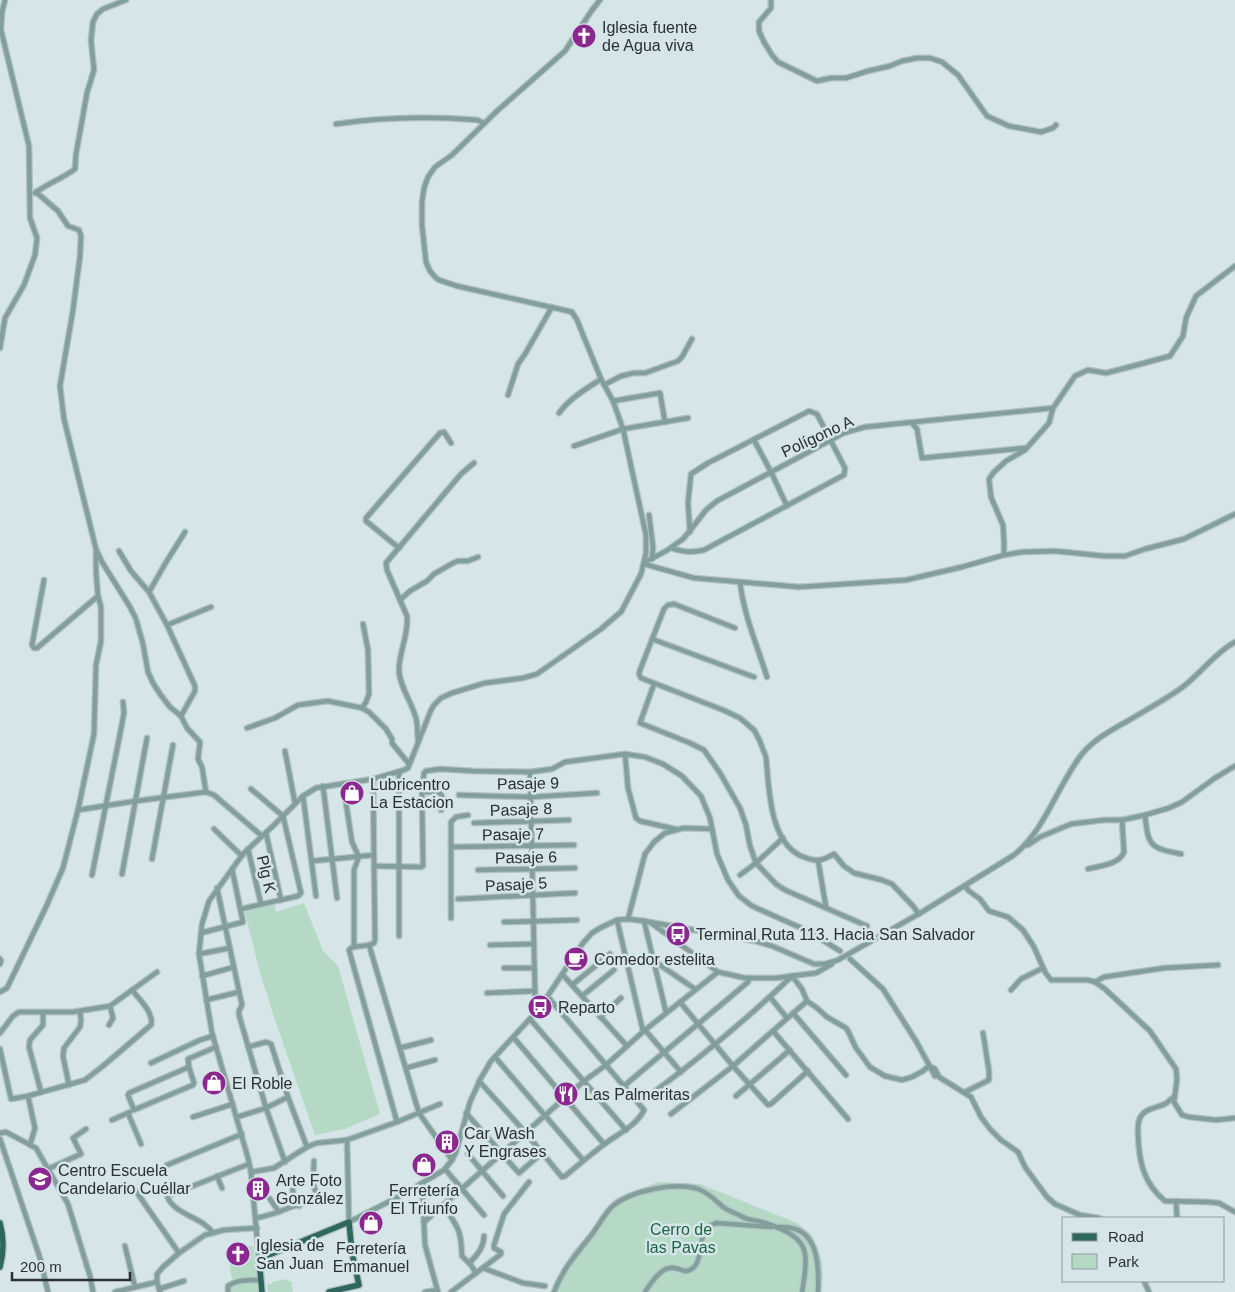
<svg xmlns="http://www.w3.org/2000/svg" width="1235" height="1292" viewBox="0 0 1235 1292" font-family="Arial,sans-serif">
<style>
.green{fill:#b5d9c5}
.lines{fill:none;stroke-linecap:round;stroke-linejoin:round}
.minor-casing{stroke:#b3c1c3;stroke-width:7}
.major-casing{stroke:#b3c1c3;stroke-width:8}
.minor{stroke:#829f9b;stroke-width:4.5}
.major{stroke:#2d6760;stroke-width:5.5}
.labels{text-anchor:middle;stroke-width:5;stroke-linejoin:round;paint-order:stroke}
.poi-label{font-size:16px;fill:#2a3031;stroke:#d5e5e8;text-anchor:start}
.street-label{font-size:16px;fill:#2a3031;stroke:#d5e5e8}
.park-label{font-size:16px;fill:#216347;stroke:#d5e5e8}
</style>
<rect width="100%" height="100%" fill="#d5e5e8"/>
<g class="green">
<polygon points="304,903 323,951 338,966 380,1114 345,1129 315,1135 274,1017 258,965 245,912 274,904 276,912"/>
<polygon points="658,1182 700,1184 797,1223 811,1234 818,1248 822,1262 823,1276 821,1292 551,1292 555,1281 573,1251 592,1231 615,1199"/>
<polygon points="243,1246 253,1246 257,1276 232,1279 227,1249 230,1248 232,1261 244,1260"/>
<polygon points="287,1279 288,1281 291,1281 293,1292 268,1292 267,1284 272,1284 272,1282"/>
<polygon points="250,1282 258,1283 260,1292 230,1292 230,1287 237,1284"/>
</g>
<g class="lines">
<defs>
<g id="minor">
<polyline points="771,0 771,8 759,22 759,31 764,42 772,55 778,62 817,81 831,78 846,78 868,71 890,66 902,61 917,58 930,58 942,62 958,75 987,116 1009,126 1041,132 1053,128 1056,125"/>
<path d="M336,124c47,-7 94,-8 141,-4l7,3"/>
<polyline points="36,192 58,211 68,226 79,230 81,236 80,256 73,310 60,386 64,419 96,549 102,562 130,607 136,619 143,644 148,672 153,683 160,694 170,707 181,716 187,728 200,742 198,759 202,767 206,792"/>
<path d="M35,193c13,-10 27,-14 40,-24l1,-15 11,-61 7,-23 -3,-30 2,-18 4,-8 6,-5 23,-9"/>
<polyline points="0,348 5,318 24,285 35,255 37,238 30,218 29,146 1,30 2,12 5,0"/>
<polyline points="604,385 621,376 634,373 645,373 678,361 682,357 692,339"/>
<polyline points="508,395 518,364 525,354 552,307"/>
<polyline points="613,401 660,393 665,422"/>
<path d="M559,413c11,-15 27,-24 42,-34"/>
<polyline points="912,423 917,429 922,458 1025,448"/>
<polyline points="754,440 771,472 787,506"/>
<polyline points="574,446 623,429 688,418"/>
<polyline points="649,515 653,547 652,559"/>
<polyline points="399,548 366,521 366,518 440,433 444,432 451,443"/>
<path d="M671,548c13,4 20,5 33,2l140,-75 1,-7 -28,-54 -8,-3 -101,52 -17,11 -3,29 2,29"/>
<polyline points="119,551 131,571 149,592"/>
<polyline points="1004,555 1004,541 1003,525 991,497 989,479 994,472 1006,461 1025,450 1049,423 1053,408 1075,376 1088,370 1106,373 1137,365 1170,356 1183,336 1186,318 1196,296 1235,266"/>
<polyline points="645,561 649,560 666,551 683,539 692,528 706,510 717,501 844,433 865,427 1053,408"/>
<polyline points="644,564 694,578 799,587 906,580 962,567 1004,555 1022,552 1055,551 1104,556 1125,556 1145,549 1184,539 1235,514"/>
<polyline points="44,580 32,645 34,648 37,648 98,596 96,572 96,551"/>
<path d="M740,582c4,34 17,63 27,95"/>
<polyline points="400,600 410,591 427,581 434,574 453,563 458,561 468,561 478,557"/>
<polyline points="167,625 211,607"/>
<path d="M735,628l-61,-24 -6,1 -4,4 -24,61 -1,4 2,4 82,32 17,8 14,12 5,9 7,18c3,30 3,84 35,99 15,6 19,6 33,-2l10,12 10,7 28,7 10,4 21,22 6,8"/>
<polyline points="652,639 754,677"/>
<polyline points="654,684 640,723 690,743 704,750 720,773 740,808 746,825 750,846 756,863 776,884 785,890 867,926"/>
<polyline points="362,708 366,702 369,694 368,650 363,624"/>
<polyline points="181,716 195,691 195,686 167,625 149,592 165,564 185,532"/>
<polyline points="247,728 275,718 298,705 328,701 362,708 369,712 386,729 392,739 392,743 409,764"/>
<path d="M418,741c-1,-8 0,-16 -2,-23 -4,-15 -17,-33 -17,-48 0,-19 10,-35 8,-54l-20,-46 -1,-7 75,-89 13,-11"/>
<polyline points="285,751 295,803"/>
<polyline points="625,754 628,788 636,818 640,821 675,829"/>
<polyline points="399,772 399,936"/>
<polyline points="530,772 535,991 535,1001 539,1009"/>
<path d="M373,779l2,161 -1,3c-6,4 -16,2 -23,5l-2,2 48,172"/>
<polyline points="343,784 352,842 358,855 358,859 354,870 354,946"/>
<polyline points="323,786 337,898"/>
<polyline points="422,792 439,792 442,796 441,810"/>
<polyline points="459,795 531,797 597,793"/>
<polyline points="303,796 316,896"/>
<polyline points="78,810 136,801 206,792 214,795 262,836"/>
<path d="M1145,815c3,31 5,33 36,39"/>
<polyline points="474,823 569,820"/>
<polyline points="214,829 242,856"/>
<polyline points="266,833 281,900"/>
<polyline points="1025,845 1028,845 1040,837 1071,824 1104,820 1122,820 1145,815 1169,808 1182,802 1215,778 1235,766"/>
<polyline points="451,847 574,845"/>
<polyline points="248,849 261,904"/>
<polyline points="152,859 173,745"/>
<polyline points="818,860 826,907"/>
<polyline points="312,861 374,855"/>
<polyline points="374,866 421,867 423,866 422,792 424,773 426,771 440,769 473,771 530,772 552,769 565,762 625,754 645,757 663,764 682,776 701,796 710,818 717,854 728,880 739,896 752,906 808,931 840,951"/>
<path d="M1088,869c12,-3 32,-5 36,-17l-2,-32"/>
<polyline points="478,870 575,868"/>
<polyline points="122,874 147,738"/>
<polyline points="92,875 120,734 124,713 123,702"/>
<polyline points="740,875 756,863 783,838"/>
<polyline points="965,886 969,891 980,899 989,911 1008,917 1023,930 1034,947 1045,972 1051,980 1088,980 1095,982 1105,989 1150,1031 1176,1069 1177,1079 1174,1102 1182,1115 1189,1117 1216,1120 1235,1118"/>
<polyline points="217,888 242,1005 239,1011 239,1015 266,1108 285,1162"/>
<polyline points="458,899 575,893"/>
<polyline points="241,909 298,896 301,893 283,816 251,789"/>
<polyline points="451,918 451,822 456,817 468,815"/>
<polyline points="628,919 645,854 654,842 665,833 676,830 684,828 712,829"/>
<polyline points="617,920 643,1031"/>
<polyline points="644,921 666,1012"/>
<polyline points="504,922 577,920"/>
<polyline points="651,923 718,972 745,978 776,978 816,973 832,964"/>
<polyline points="201,933 243,922 232,869"/>
<polyline points="369,945 419,1113 452,1160"/>
<polyline points="490,945 534,944"/>
<polyline points="199,954 230,948"/>
<polyline points="0,959 1,961 0,964"/>
<polyline points="850,959 883,989 916,1041 935,1076"/>
<polyline points="654,961 695,989"/>
<polyline points="504,968 534,968"/>
<polyline points="562,974 627,1046"/>
<polyline points="202,976 234,967"/>
<polyline points="1095,982 1104,977 1164,968 1218,965"/>
<polyline points="572,985 610,954"/>
<polyline points="1011,990 1021,979 1043,968"/>
<polyline points="0,992 7,988 46,907 63,868 78,810 94,734 96,665 101,641 101,607 98,596"/>
<polyline points="487,993 535,991"/>
<polyline points="582,996 614,970"/>
<polyline points="770,997 787,1018"/>
<polyline points="206,1000 239,992"/>
<polyline points="680,1002 733,1066 768,1105 771,1104 808,1071"/>
<polyline points="793,1013 846,1075"/>
<polyline points="600,1017 621,998"/>
<polyline points="530,1019 626,1130"/>
<polyline points="109,1025 113,1018 110,1006"/>
<polyline points="645,1030 681,1072"/>
<polyline points="773,1031 848,1119"/>
<polyline points="0,1033 13,1016 19,1012 73,1012 110,1006 157,972"/>
<polyline points="514,1038 604,1144"/>
<polyline points="248,1047 266,1042 271,1044 288,1097"/>
<polyline points="400,1048 431,1040"/>
<path d="M0,1049l11,50 17,-3 57,-16 18,-14 48,-41c3,-12 -11,-25 -19,-35"/>
<polyline points="495,1057 583,1160"/>
<polyline points="151,1063 200,1040 213,1036"/>
<polyline points="189,1067 194,1083 193,1085 134,1110 128,1095 129,1093 189,1067 188,1059 216,1047"/>
<polyline points="406,1068 435,1060"/>
<path d="M479,1081l46,51 37,45 3,-1c12,-10 24,-20 37,-30 13,-11 34,-19 42,-36l-38,-45 -58,-68"/>
<polyline points="69,1085 63,1056 64,1048 80,1027 81,1020 80,1011"/>
<path d="M624,1086c41,-35 83,-69 124,-104l1,-4"/>
<polyline points="41,1092 29,1047 30,1040 43,1025 43,1013"/>
<polyline points="965,1092 989,1080 989,1071 983,1033"/>
<path d="M650,1095c50,-37 97,-76 142,-119l10,13 5,12 10,7 10,9 19,11 2,3 8,17 14,19 15,9 17,4 10,-3 11,-6 6,-5 6,3 4,8 32,20 10,20 9,12 11,11 17,12 7,15 22,30 8,7 25,11 19,3"/>
<polyline points="28,1096 35,1128 30,1145"/>
<polyline points="736,1096 790,1050"/>
<path d="M1174,1097c-3,2 -6,5 -9,7 -8,4 -19,4 -24,12 -4,6 -3,12 -3,19 1,26 5,48 27,66l43,1 11,1 16,9"/>
<polyline points="128,1113 141,1144"/>
<polyline points="466,1113 497,1148"/>
<polyline points="671,1114 733,1066 807,1001"/>
<polyline points="193,1117 233,1104"/>
<polyline points="237,1117 266,1108 288,1097 307,1147"/>
<polyline points="112,1120 130,1112"/>
<polyline points="0,1133 6,1132 36,1148 68,1204 90,1276 93,1292"/>
<polyline points="0,1139 40,1258 48,1292"/>
<path d="M347,1140l2,82 53,-27 42,-25 8,-10 4,-8 14,-50 11,-24 10,-17 48,-52 44,-66 9,-10 8,-5 17,-8 11,-1 16,2 111,20 17,5 42,18h11l13,-4 84,-48 92,-57c32,-26 43,-69 68,-101 13,-16 32,-25 49,-35 17,-10 33,-19 49,-30 20,-14 33,-35 55,-47"/>
<polyline points="501,1153 519,1173 542,1153"/>
<polyline points="468,1154 503,1196"/>
<polyline points="167,1165 242,1134"/>
<polyline points="48,1169 81,1154 73,1138 86,1129"/>
<polyline points="445,1169 484,1215"/>
<polyline points="251,1172 274,1168 307,1147 317,1143 347,1140 397,1122 440,1104"/>
<polyline points="217,1176 222,1188"/>
<polyline points="292,1177 293,1194 299,1206"/>
<polyline points="422,1183 425,1245 438,1292"/>
<polyline points="133,1187 179,1253"/>
<polyline points="270,1199 279,1212"/>
<polyline points="1176,1201 1177,1218"/>
<path d="M443,1205c15,22 18,24 19,51l9,9 5,8"/>
<path d="M256,1218c12,-2 23,-6 35,-11 10,-3 18,-4 26,-11l-4,-13 1,-22"/>
<polyline points="424,1222 584,1081 606,1065 645,1030 718,972"/>
<path d="M779,1227c4,0 8,0 12,1 28,5 28,41 27,64"/>
<path d="M213,1233c-11,-17 -38,-17 -46,-37l82,-32"/>
<polyline points="125,1246 135,1287"/>
<polyline points="259,1259 251,1172 248,1158 212,1033 199,954 202,924 209,901 243,854 274,825 303,796 316,788 373,779 404,770 408,768 431,710 434,705 441,698 452,693 485,683 523,678 537,674 601,629 616,616 621,612 641,574 646,553 646,535 623,429 613,401 601,379 577,320 572,312 568,311 457,286 439,280 436,278 430,271 426,262 422,225 422,202 424,188 428,177 435,167 452,155 497,111 565,51 592,10 600,0"/>
<path d="M469,1263c8,-7 15,-16 15,-27"/>
<polyline points="483,1268 523,1283 545,1286"/>
<polyline points="1144,1281 1149,1292"/>
<polyline points="159,1289 184,1281"/>
<polyline points="115,1292 157,1282"/>
<polyline points="160,1292 157,1282 157,1274 163,1267 179,1253 205,1235 224,1230 257,1228"/>
<path d="M228,1292v-6c10,-7 22,-6 33,-6"/>
<polyline points="425,1292 437,1290"/>
<polyline points="451,1292 501,1254 501,1252 494,1248 494,1245 504,1214 529,1182"/>
<path d="M554,1292c9,-23 20,-35 35,-54 9,-10 15,-25 25,-33 19,-15 62,-23 84,-16 11,4 17,11 25,18 6,4 14,7 20,10 7,4 15,3 22,6 15,5 38,13 40,31 2,12 -1,26 -3,38"/>
<path d="M645,1292c5,-8 15,-23 25,-24 10,-2 15,9 25,-2 8,-10 4,-29 11,-37 2,-3 7,-4 10,-6l55,4"/>
</g>
<g id="major">
<path d="M0,1223c4,15 4,29 0,44"/>
<polyline points="262,1292 259,1259 349,1222 352,1253 359,1285 329,1292"/>
</g>
</defs>
<use href="#minor" class="minor-casing"/>
<use href="#major" class="major-casing"/>
<use href="#minor" class="minor"/>
<use href="#major" class="major"/>
</g>
<defs>
<symbol id="church-disc" viewBox="-11 -11 22 22"><circle r="9.5" fill="#8b2890" stroke="#d5e5e8"/><path d="M-1.2-6h2.4v3.5h3.3v2.4h-3.3V6h-2.4V-.1h-3.3v-2.4h3.3Z" fill="#fff"/></symbol>
<symbol id="shop-disc" viewBox="-11 -11 22 22"><circle r="9.5" fill="#8b2890" stroke="#d5e5e8"/><path d="M-5-2.5h2.3a2.7 3.5 0 0 1 5.4 0H5L5.5 6h-11ZM-1.5-2.5h3a1.5 2.3 0 0 0-3 0Z" fill="#fff"/></symbol>
<symbol id="bus-disc" viewBox="-11 -11 22 22"><circle r="9.5" fill="#8b2890" stroke="#d5e5e8"/><path d="M-5-6H5V4H4V6H2V4H-2V6H-4V4H-5ZM-3.5-4V0h7V-4ZM-3.5 1.2v1.5H-2V1.2ZM2 1.2v1.5H3.5V1.2Z" fill="#fff"/></symbol>
<symbol id="cafe-disc" viewBox="-11 -11 22 22"><circle r="9.5" fill="#8b2890" stroke="#d5e5e8"/><path d="M-5.5-4.5H6V0H3Q3 3.5 0 3.5H-2.5Q-5.5 3.5-5.5 0ZM3-3.2v2h1.7v-2ZM-6 4.5H4V6H-6Z" fill="#fff"/></symbol>
<symbol id="restaurant-disc" viewBox="-11 -11 22 22"><circle r="9.5" fill="#8b2890" stroke="#d5e5e8"/><path d="M-5-6h1v4h1v-4h1v4h1v-4h1v5L-1.5 .5V6h-2V.5L-5-1ZM5-6V6H3V1.5H1.5Q1.5-4 5-6Z" fill="#fff"/></symbol>
<symbol id="building-disc" viewBox="-11 -11 22 22"><circle r="9.5" fill="#8b2890" stroke="#d5e5e8"/><path d="M-4-6H4V6H1V3H-1V6H-4ZM-2.5-4.3h1.7v1.8h-1.7ZM.8-4.3h1.7v1.8H.8ZM-2.5-1h1.7V.8h-1.7ZM.8-1h1.7V.8H.8Z" fill="#fff"/></symbol>
<symbol id="school-disc" viewBox="-11 -11 22 22"><circle r="9.5" fill="#8b2890" stroke="#d5e5e8"/><path d="M0-5L7-2L0 1L-7-2ZM-4 1L0 2.5L4 1V4Q0 6-4 4Z" fill="#fff"/></symbol>
</defs>
<g fill-rule="evenodd">
<use href="#church-disc" x="570" y="22" width="28" height="28"/>
<use href="#shop-disc" x="338" y="779" width="28" height="28"/>
<use href="#bus-disc" x="664" y="920" width="28" height="28"/>
<use href="#cafe-disc" x="562" y="945" width="28" height="28"/>
<use href="#bus-disc" x="526" y="993" width="28" height="28"/>
<use href="#shop-disc" x="200" y="1069" width="28" height="28"/>
<use href="#restaurant-disc" x="552" y="1080" width="28" height="28"/>
<use href="#building-disc" x="433" y="1128" width="28" height="28"/>
<use href="#shop-disc" x="410" y="1151" width="28" height="28"/>
<use href="#school-disc" x="26" y="1165" width="28" height="28"/>
<use href="#building-disc" x="244" y="1175" width="28" height="28"/>
<use href="#shop-disc" x="357" y="1209" width="28" height="28"/>
<use href="#church-disc" x="224" y="1240" width="28" height="28"/>
</g>
<g class="labels">
<g class="poi-label">
<text x="602" y="33">Iglesia fuente<tspan x="602" dy="18">de Agua viva</tspan></text>
<text x="370" y="790">Lubricentro<tspan x="370" dy="18">La Estacion</tspan></text>
<text x="696" y="940">Terminal Ruta 113. Hacia San Salvador</text>
<text x="594" y="965">Comedor estelita</text>
<text x="558" y="1013">Reparto</text>
<text x="232" y="1089">El Roble</text>
<text x="584" y="1100">Las Palmeritas</text>
<text x="464" y="1139">Car Wash<tspan x="464" dy="18">Y Engrases</tspan></text>
<text x="58" y="1176">Centro Escuela<tspan x="58" dy="18">Candelario Cuéllar</tspan></text>
<text x="276" y="1186">Arte Foto<tspan x="276" dy="18">González</tspan></text>
<text x="424" y="1196" text-anchor="middle">Ferretería<tspan x="424" dy="18">El Triunfo</tspan></text>
<text x="256" y="1251">Iglesia de<tspan x="256" dy="18">San Juan</tspan></text>
<text x="371" y="1254" text-anchor="middle">Ferretería<tspan x="371" dy="18">Emmanuel</tspan></text>
</g>
<g class="street-label">
<text transform="translate(817 436) rotate(-25)" y="6">Polígono A</text>
<text transform="translate(528 783) rotate(-1)" y="6">Pasaje 9</text>
<text transform="translate(521 809) rotate(-2)" y="6">Pasaje 8</text>
<text transform="translate(513 834) rotate(-1)" y="6">Pasaje 7</text>
<text transform="translate(526 857) rotate(-1)" y="6">Pasaje 6</text>
<text transform="translate(267 874) rotate(77)" y="6">Plg K</text>
<text transform="translate(516 884) rotate(-3)" y="6">Pasaje 5</text>
</g>
<g class="park-label">
<text x="681" y="1235">Cerro de<tspan x="681" dy="18">las Pavas</tspan></text>
</g>
</g>
<rect x="1062" y="1217" width="162" height="65" fill="#d5e5e8" stroke="#919d9f"/>
<rect x="1072" y="1233" width="25" height="8" fill="#2d6760" stroke="#919d9f"/>
<text x="1108" y="1242" font-size="15" fill="#2a3031">Road</text>
<rect x="1072" y="1254" width="25" height="15" fill="#b5d9c5" stroke="#919d9f"/>
<text x="1108" y="1267" font-size="15" fill="#2a3031">Park</text>
<path d="M12 1272v8h118v-8" fill="none" stroke="#2a3031" stroke-width="2.5"/>
<text x="20" y="1272" font-size="15" fill="#2a3031" stroke="#d5e5e8" stroke-width="4" paint-order="stroke">200 m</text>
</svg>
